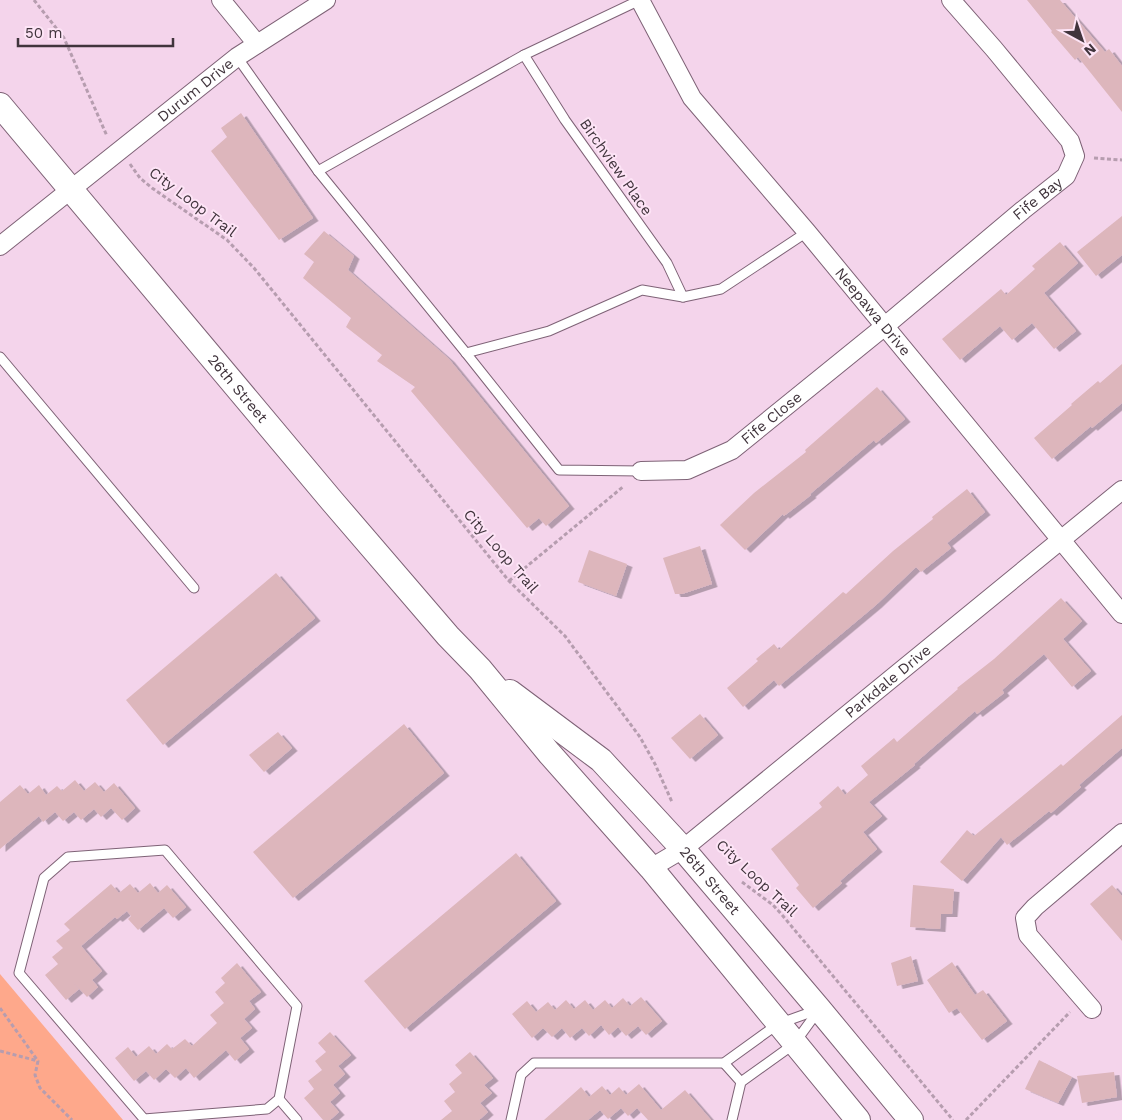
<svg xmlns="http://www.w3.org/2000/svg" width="1122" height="1120" viewBox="0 0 1122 1120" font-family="'Work Sans',sans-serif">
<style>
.green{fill:#fea88b}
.building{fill:#ddb6bc;filter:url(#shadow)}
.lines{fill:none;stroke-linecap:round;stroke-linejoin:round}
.lane-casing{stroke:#7e6276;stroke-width:11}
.street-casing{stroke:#7e6276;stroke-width:20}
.secondary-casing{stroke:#7e6276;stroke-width:26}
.path{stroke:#b69daf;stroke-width:3;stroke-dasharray:4 2.5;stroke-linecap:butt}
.lane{stroke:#fff;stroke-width:9}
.street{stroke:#fff;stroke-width:18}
.secondary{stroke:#fff;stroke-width:24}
.labels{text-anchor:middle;stroke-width:4;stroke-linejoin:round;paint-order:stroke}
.street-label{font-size:15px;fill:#40343c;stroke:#fde4f6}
</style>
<defs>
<filter id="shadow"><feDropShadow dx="5.5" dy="3" stdDeviation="0" flood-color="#0004"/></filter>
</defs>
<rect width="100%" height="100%" fill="#f4d4eb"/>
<polygon class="green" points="0,974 123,1120 0,1120"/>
<g class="building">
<polygon points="1027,0 1060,0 1105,52 1109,49 1122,66 1122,112 1078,57 1075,60 1051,32 1052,31"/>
<polygon points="241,113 313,218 279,240 211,151 227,137 221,128"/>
<polygon points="1122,216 1122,255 1096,276 1077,252"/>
<polygon points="324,231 354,256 348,270 449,359 569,506 546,526 539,518 527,528 411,391 415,387 377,361 382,355 346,327 351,318 303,278 314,262 304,254"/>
<polygon points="1060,242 1078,263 1044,293 1076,331 1054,349 1032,323 1012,340 1000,326 960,360 942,339 1001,289 1006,295 1035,269 1032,266"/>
<polygon points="1122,364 1122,403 1092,428 1091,426 1052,459 1034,438 1072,405 1071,404 1098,381 1100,383"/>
<polygon points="877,387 905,419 876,443 874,440 810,494 811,495 784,516 783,514 745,550 720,525 754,493 806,452 805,450"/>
<polygon points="967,489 985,512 947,543 951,548 921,572 916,567 876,605 779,686 774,680 743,707 727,688 758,661 756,659 774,644 779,650 843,592 846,594 893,551 933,519 932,517"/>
<polygon points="700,546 712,584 682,594 675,594 663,558"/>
<polygon points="589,550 627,564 616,596 578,582"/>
<polygon points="276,573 315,618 163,745 126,700"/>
<polygon points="1061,598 1082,621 1063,639 1091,671 1072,687 1044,654 1002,690 1004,693 977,714 975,711 914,764 915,765 869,802 882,816 863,832 877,849 840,881 842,883 813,908 796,888 799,885 771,849 822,807 819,803 838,786 845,795 868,775 861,766 894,738 897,742 958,689 957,688 994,659"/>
<polygon points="700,714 718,735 690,759 671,738"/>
<polygon points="1122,715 1122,748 1079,785 1081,787 1051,813 1049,811 1007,845 1001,837 962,881 940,862 967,830 974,836 1025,794 1061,764 1063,766"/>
<polygon points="404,724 444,773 293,898 253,852"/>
<polygon points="278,732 292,748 264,772 249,755"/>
<polygon points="75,780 84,791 95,782 104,792 114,783 135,808 122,820 111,808 101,817 94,809 81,820 74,812 63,821 55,812 43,822 39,816 0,849 0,802 20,785 28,794 39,785 46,795 57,786 62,791"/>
<polygon points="516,853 556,901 405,1029 364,981"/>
<polygon points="150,883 158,893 167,885 186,907 173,918 164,908 138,930 128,919 131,916 127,911 117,919 115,917 81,946 102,971 92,980 98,987 87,997 73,982 79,989 66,1000 45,975 58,964 52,957 63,948 56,941 70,930 64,924 111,884 119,893 130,884 138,893"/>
<polygon points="913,885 954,889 952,914 941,914 940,929 910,927"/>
<polygon points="1112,885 1122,896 1122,941 1090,904"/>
<polygon points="911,956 918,981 897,986 891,963"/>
<polygon points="952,962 975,995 983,990 1007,1021 982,1040 957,1008 949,1013 927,980"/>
<polygon points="237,963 261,992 249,1001 255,1009 244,1019 252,1028 240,1038 249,1049 235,1061 226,1050 194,1078 186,1068 175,1078 166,1069 154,1080 146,1071 134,1081 115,1058 128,1047 136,1057 149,1046 156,1054 167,1044 172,1049 185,1039 192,1046 217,1023 210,1015 224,1003 215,992 225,983 221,978"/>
<polygon points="641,997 662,1021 646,1035 638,1026 626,1036 618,1027 609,1035 601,1025 589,1036 582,1028 570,1038 562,1028 552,1037 543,1028 532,1038 512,1014 527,1001 536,1012 548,1002 555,1010 566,1000 574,1009 585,1000 593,1010 605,1000 612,1008 623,998 630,1006"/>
<polygon points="330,1032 351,1055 338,1066 345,1074 333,1085 340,1093 330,1102 339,1112 330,1120 323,1120 304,1098 314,1089 308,1081 322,1070 315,1061 326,1052 318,1043"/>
<polygon points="470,1052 493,1078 484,1085 492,1093 480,1103 488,1112 479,1120 441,1120 452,1111 444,1101 455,1092 449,1084 462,1073 455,1065"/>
<polygon points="1039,1060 1072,1077 1058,1103 1025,1089"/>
<polygon points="1114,1072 1117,1097 1082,1103 1077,1076"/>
<polygon points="639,1084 661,1110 685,1090 711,1120 648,1120 637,1108 628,1116 621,1108 608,1119 600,1110 588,1120 544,1120 581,1087 589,1097 602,1086 610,1095 619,1087 626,1095"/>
</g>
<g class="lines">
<defs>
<g id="lane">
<polyline points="524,55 565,120 667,263 683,297"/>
<polyline points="237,57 318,171 466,353 559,470 641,471"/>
<polyline points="318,171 524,55 640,0"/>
<polyline points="466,353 549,331 642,290 683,297 721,289 807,232"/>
<polyline points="0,357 194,588"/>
<polygon points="165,850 297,1006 279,1099 267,1109 144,1119 19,973 44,878 68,857"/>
<polyline points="724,1063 741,1082"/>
<polyline points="279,1099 297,1120"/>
<polyline points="511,1120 521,1075 534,1063 724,1063 778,1024 817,1010"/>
<polyline points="732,1120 741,1082 794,1044 818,1011"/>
</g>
<g id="street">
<polyline points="221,0 257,44"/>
<path id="s1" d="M640,0l52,98 115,134 315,382"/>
<path id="s2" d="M0,246l237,-189 89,-57"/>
<path id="s3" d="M641,471l46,-1 45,-20 153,-124 138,-116 43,-34 9,-20 -5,-15 -76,-92 -43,-49"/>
<path id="s4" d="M651,868l32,-19 439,-359"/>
<polyline points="1092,1009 1028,935 1025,918 1035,907 1122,833"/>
</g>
<g id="secondary">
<path id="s5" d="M0,105l332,396 116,135 32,33 69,84 102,115 207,252"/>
<path id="s6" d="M510,692l91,68 82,89 136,160 92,111"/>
</g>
</defs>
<use href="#lane" class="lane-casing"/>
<use href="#street" class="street-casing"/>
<use href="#secondary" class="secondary-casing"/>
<g class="path">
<polyline points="34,0 64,38 107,136"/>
<polyline points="1094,158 1122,160"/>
<polyline points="130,164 140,178 152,188 227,240 254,268 509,581 565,636 640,737 655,764 672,802"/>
<polyline points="509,581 624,486"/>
<polyline points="742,882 773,905 783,916 953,1120"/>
<polyline points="0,1008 38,1061 35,1075 40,1088 72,1120"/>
<polyline points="0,1051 38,1061"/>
<polyline points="966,1120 1070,1012"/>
</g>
<use href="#lane" class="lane"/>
<use href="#street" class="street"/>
<use href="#secondary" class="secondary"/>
</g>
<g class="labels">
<g class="street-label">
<text dy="5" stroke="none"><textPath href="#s2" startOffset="250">Durum Drive</textPath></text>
<text transform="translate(616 167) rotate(55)" y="5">Birchview Place</text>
<text dy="5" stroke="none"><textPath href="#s3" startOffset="491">Fife Bay</textPath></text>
<text transform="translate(193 202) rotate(37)" y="5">City Loop Trail</text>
<text dy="5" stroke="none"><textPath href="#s1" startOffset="391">Neepawa Drive</textPath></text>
<text dy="5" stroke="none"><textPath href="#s5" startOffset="370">26th Street</textPath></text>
<text dy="5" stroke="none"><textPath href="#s3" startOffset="146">Fife Close</textPath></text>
<text transform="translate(501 551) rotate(49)" y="5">City Loop Trail</text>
<text dy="5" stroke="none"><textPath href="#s4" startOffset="302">Parkdale Drive</textPath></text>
<text transform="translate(757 878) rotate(43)" y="5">City Loop Trail</text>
<text dy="5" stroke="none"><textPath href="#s6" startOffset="276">26th Street</textPath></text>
</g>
</g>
<g transform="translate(1082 40) rotate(140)" stroke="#fde4f6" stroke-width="4" paint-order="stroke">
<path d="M0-4L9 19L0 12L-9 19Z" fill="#40343c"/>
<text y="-8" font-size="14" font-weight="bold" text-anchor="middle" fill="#40343c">N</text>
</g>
<path d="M18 38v8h155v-8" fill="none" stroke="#40343c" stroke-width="2.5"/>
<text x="25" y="38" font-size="15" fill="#40343c" stroke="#fde4f6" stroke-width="4" paint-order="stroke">50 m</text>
</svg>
